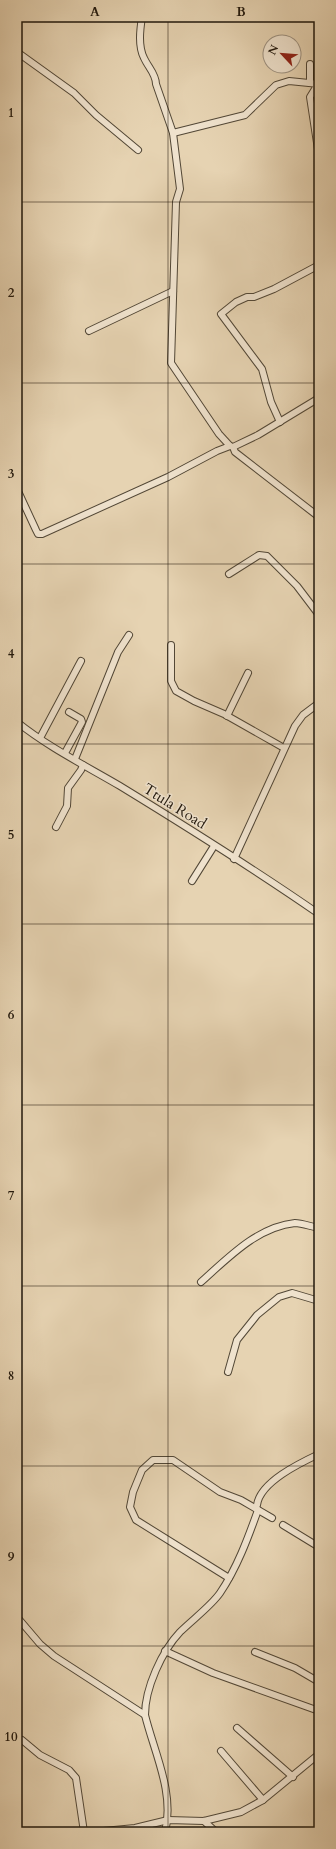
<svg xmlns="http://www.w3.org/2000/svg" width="336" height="1849" viewBox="0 0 336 1849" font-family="Cardo,serif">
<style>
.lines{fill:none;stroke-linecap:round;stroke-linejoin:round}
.street-casing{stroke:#524736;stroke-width:8}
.street{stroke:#efe2cd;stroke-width:6}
.grid{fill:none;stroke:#21180d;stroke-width:1;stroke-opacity:0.55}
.labels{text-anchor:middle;stroke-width:3;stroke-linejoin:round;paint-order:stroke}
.street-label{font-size:15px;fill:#21180d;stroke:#efe2cd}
.neatline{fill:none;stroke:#21180d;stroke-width:1.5}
.grid-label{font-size:13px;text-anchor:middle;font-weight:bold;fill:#21180d}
</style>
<rect width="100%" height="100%" fill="#e6d3b2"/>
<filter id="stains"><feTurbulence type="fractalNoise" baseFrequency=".005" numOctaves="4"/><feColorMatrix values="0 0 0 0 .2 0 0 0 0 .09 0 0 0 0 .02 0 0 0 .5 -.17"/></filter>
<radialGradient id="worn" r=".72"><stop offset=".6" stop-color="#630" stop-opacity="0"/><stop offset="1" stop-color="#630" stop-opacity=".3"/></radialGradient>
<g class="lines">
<defs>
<g id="street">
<path d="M142,17c-2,13 -4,29 2,41 4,9 12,16 12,26l17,49 72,-18 31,-30 13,-4 30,3"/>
<polyline points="17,52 74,93 96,115 138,150"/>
<polyline points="310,83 310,64"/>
<polyline points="318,84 310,97 319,156"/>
<polyline points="173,133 180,189 176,202 171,363 219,434 230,446 233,447 235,452 319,517"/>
<polyline points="89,331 173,291"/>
<polyline points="280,422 271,402 262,369 221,314 236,302 247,297 254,297 274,289 319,265"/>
<polyline points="233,447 258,435 319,398"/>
<polyline points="17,489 36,530 38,534 42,534 168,477 217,451 230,446"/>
<polyline points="229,574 259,555 267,556 297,586 319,615"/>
<polyline points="171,645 171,681 176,691 194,701 224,714 284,748"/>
<polyline points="227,716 248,673"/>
<path d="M17,722c31,25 69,44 103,64 67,41 134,83 199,128"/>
<polyline points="40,738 81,661"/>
<polyline points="65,753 82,722 81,719 69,712"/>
<polyline points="75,759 118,652 129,635"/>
<polyline points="56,827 67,806 68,788 81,770 83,765"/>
<polyline points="234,859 295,726 303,715 319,703"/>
<polyline points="192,881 214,846"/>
<path d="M201,1282c27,-24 56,-55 94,-59 7,0 17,4 24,5"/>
<polyline points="228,1372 237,1340 257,1315 279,1297 292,1293 319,1301"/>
<path d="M257,1505c3,-23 43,-42 62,-51"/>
<polyline points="283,1525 319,1547"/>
<polyline points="229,1578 136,1520 130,1507 133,1492 142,1470 153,1460 173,1460 220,1492 241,1500 272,1518"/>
<path d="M17,1617l23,27 14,12 91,59c9,37 30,78 20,117"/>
<polyline points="165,1651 213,1673 319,1711"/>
<polyline points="255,1652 295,1668 319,1682"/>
<path d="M145,1715c0,-27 17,-64 35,-83 12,-12 31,-26 40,-39 17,-25 28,-55 38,-83"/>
<polyline points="237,1728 293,1777"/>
<polyline points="22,1740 40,1755 69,1770 76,1778 84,1832"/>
<polyline points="221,1751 263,1800"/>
<polyline points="204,1821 216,1832"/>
<polyline points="93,1832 135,1828 168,1820 204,1821 241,1812 263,1800 319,1754"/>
</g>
</defs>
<use href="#street" class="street-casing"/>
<use href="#street" class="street"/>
</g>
<path class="grid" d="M168,17v1815M17,202h302M17,383h302M17,564h302M17,744h302M17,924h302M17,1105h302M17,1286h302M17,1466h302M17,1646h302"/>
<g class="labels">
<g class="street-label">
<text transform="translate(175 806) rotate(32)" y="5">Ttula Road</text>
</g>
</g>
<rect width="336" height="1849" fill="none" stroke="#e6d3b2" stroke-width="44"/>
<g transform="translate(282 54) rotate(296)"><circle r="19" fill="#efe2cd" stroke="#9d9180"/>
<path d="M0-3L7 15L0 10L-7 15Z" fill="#8f2418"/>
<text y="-6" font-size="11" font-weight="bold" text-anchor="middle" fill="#21180d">N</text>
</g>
<rect x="22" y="22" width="292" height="1805" class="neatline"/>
<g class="grid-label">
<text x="95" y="16">A</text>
<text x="241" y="16">B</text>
<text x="11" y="117">1</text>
<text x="11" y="297">2</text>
<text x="11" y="478">3</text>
<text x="11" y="658">4</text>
<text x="11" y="839">5</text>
<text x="11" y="1019">6</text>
<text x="11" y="1200">7</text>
<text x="11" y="1380">8</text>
<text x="11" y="1561">9</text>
<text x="11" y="1741">10</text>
</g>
<rect width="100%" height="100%" filter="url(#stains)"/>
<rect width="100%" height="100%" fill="url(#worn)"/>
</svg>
